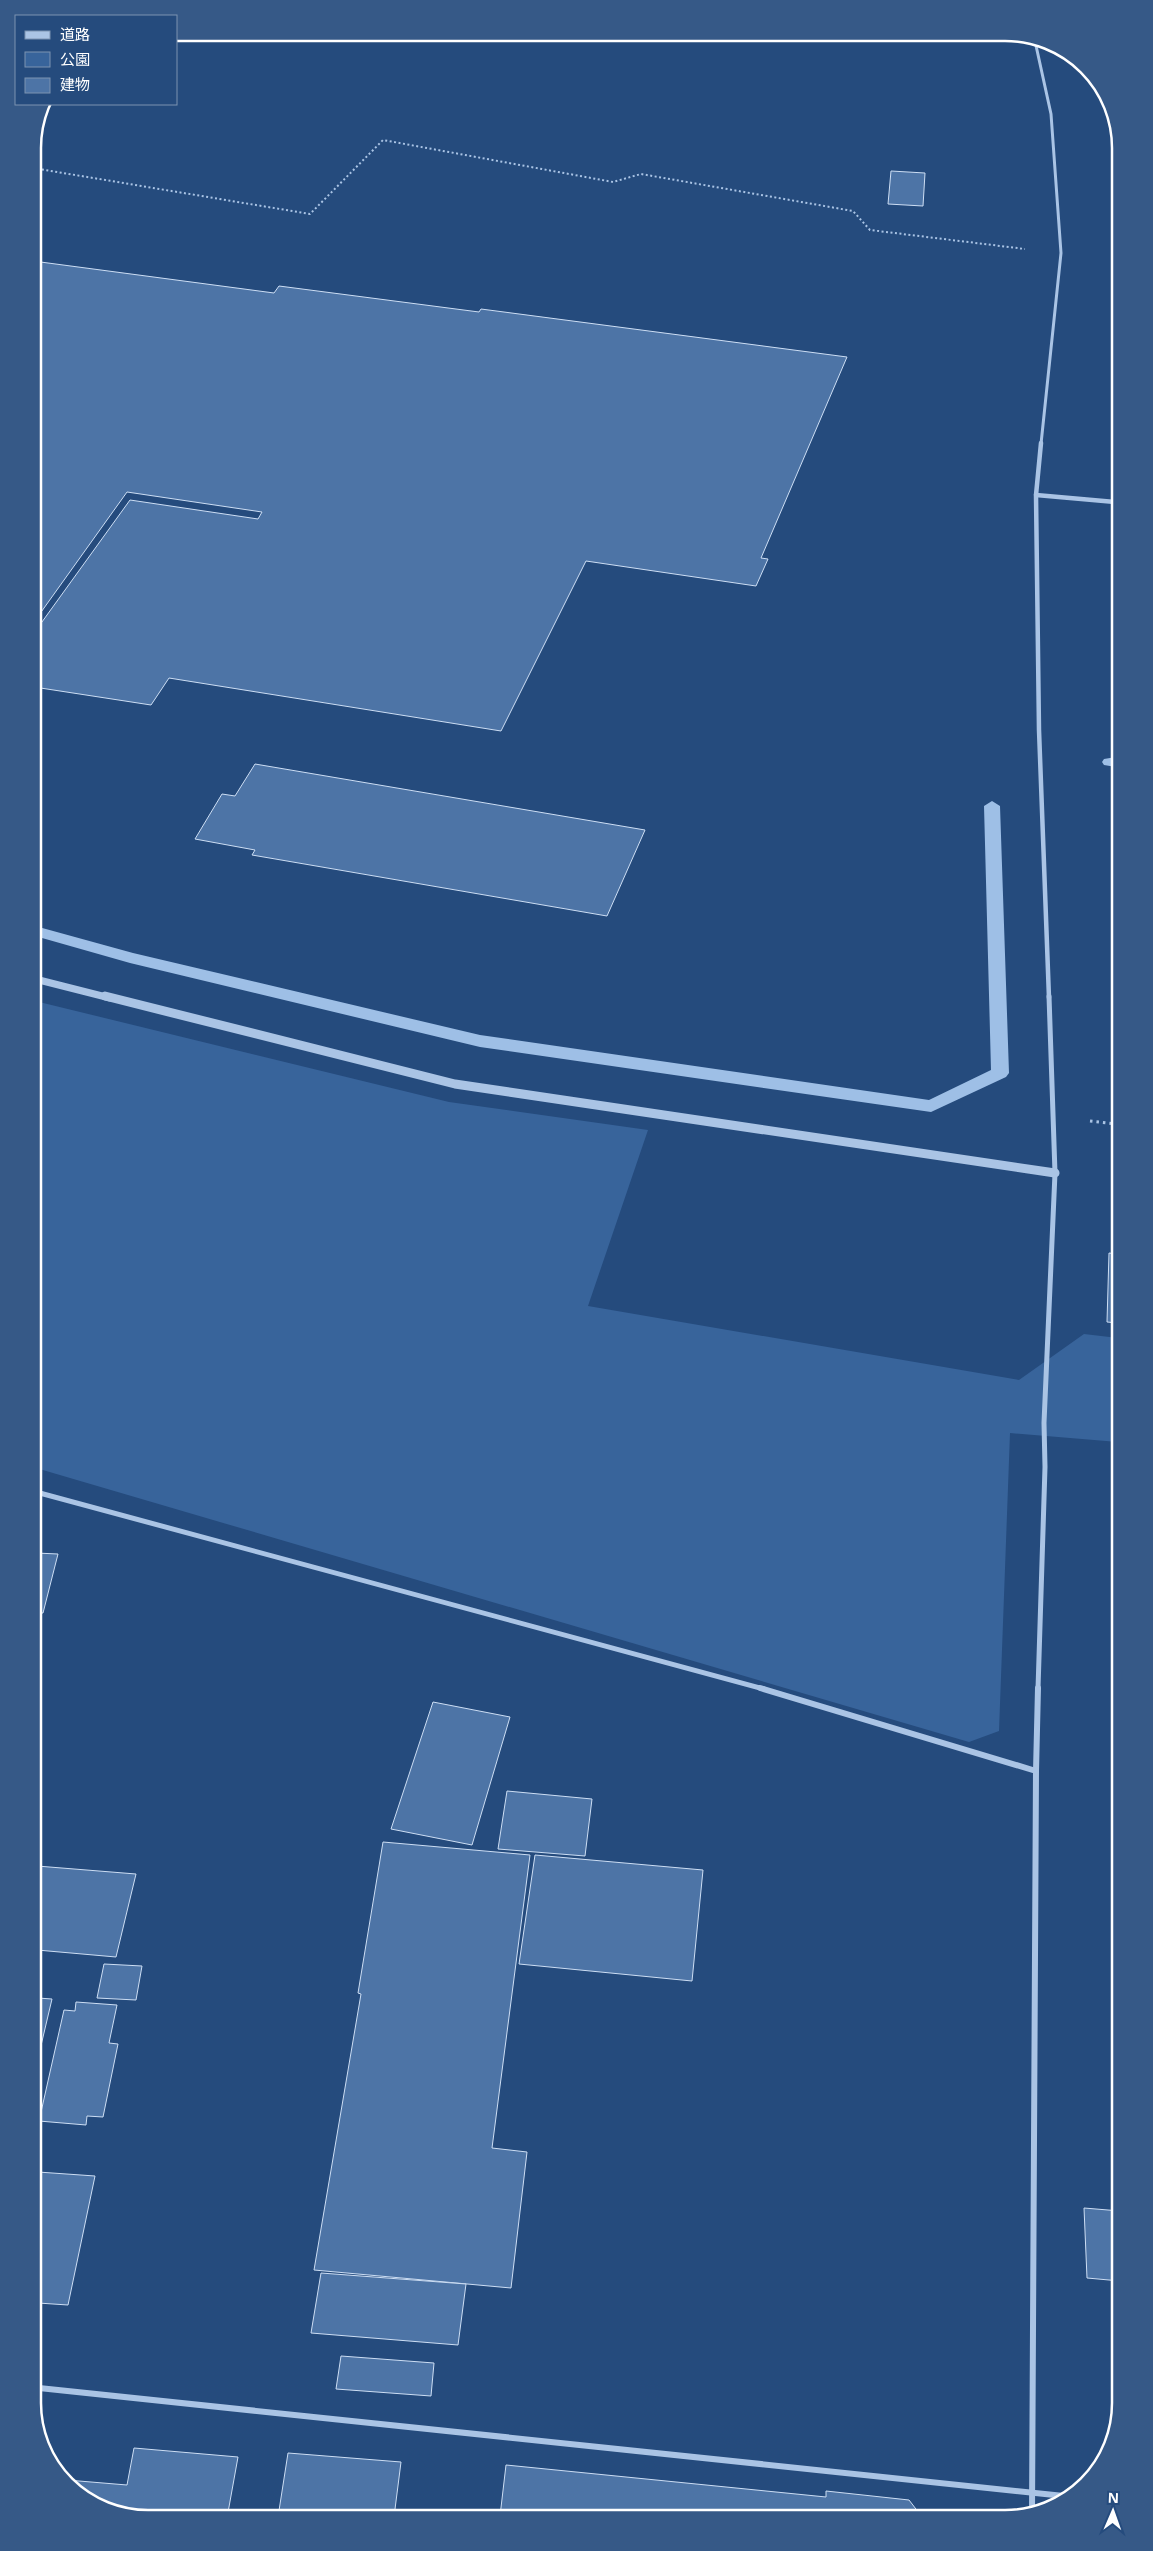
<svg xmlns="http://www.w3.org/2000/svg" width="1153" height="2551" viewBox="0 0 1153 2551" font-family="'Noto Sans','Noto Sans JP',sans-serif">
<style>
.green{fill:#38649b}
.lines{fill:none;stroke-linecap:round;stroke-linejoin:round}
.stream{fill:#9ebfe6;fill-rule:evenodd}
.building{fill:#4d74a6;stroke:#cddef4}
.path-far1{stroke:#aac4e5;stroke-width:2;stroke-dasharray:2 2.5;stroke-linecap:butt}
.path{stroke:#aac4e5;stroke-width:3;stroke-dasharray:2.5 4;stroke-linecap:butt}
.minor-far3{stroke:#aac4e5;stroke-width:3}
.minor-far2{stroke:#aac4e5;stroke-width:4.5}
.minor-far1{stroke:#aac4e5;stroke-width:5}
.minor{stroke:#aac4e5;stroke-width:6}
.tertiary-far1{stroke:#aac4e5;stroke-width:7}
.tertiary{stroke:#aac4e5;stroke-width:9}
.rim{fill:none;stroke:#fff;stroke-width:2.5}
</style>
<rect width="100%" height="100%" fill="#254b7d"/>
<polygon class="green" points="35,1001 449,1102 648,1130 588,1306 1019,1380 1084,1334 1118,1338 1118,1442 1010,1433 999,1731 969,1742 36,1468"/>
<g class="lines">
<g class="stream">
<polygon points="1116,757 1116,767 1104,765 1102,762 1104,759"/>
<polygon points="992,801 1000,806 1009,1073 1006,1077 931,1112 480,1047 130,963 35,936 35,926 133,953 480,1035 929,1100 991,1070 984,806"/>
</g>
</g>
<g class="building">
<polygon points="891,171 925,173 923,206 888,204"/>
<polygon points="33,261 274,293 279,286 479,312 481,309 847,357 761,558 768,559 756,586 586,561 501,731 169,678 151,705 34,687 34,633 130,500 258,519 262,512 127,492 34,622"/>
<polygon points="255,764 645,830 607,916 252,855 255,850 195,839 222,794 235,796"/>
<polygon points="1109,1253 1117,1254 1118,1323 1107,1322"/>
<polygon points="36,1553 58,1554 43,1613 37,1613"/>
<polygon points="433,1702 510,1717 472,1845 391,1829"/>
<polygon points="507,1791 592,1799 585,1856 498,1849"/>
<polygon points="383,1842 530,1855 492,2148 527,2152 511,2288 314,2270 361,1994 358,1993"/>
<polygon points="535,1855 703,1870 692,1981 519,1964"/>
<polygon points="37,1866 136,1874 116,1957 37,1950"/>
<polygon points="104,1964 142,1966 136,2000 97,1998"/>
<polygon points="38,1998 52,1999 39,2054 38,2054"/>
<polygon points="76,2002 117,2005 109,2043 118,2044 103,2117 87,2116 86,2125 39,2121 64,2010 75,2011"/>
<polygon points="38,2172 95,2176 68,2305 38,2303"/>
<polygon points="1084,2208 1120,2211 1120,2281 1087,2278"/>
<polygon points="321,2273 466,2284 458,2345 311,2333"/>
<polygon points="341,2356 434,2363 431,2396 336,2389"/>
<polygon points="134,2448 238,2457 227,2518 140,2518 78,2494 67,2480 127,2485"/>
<polygon points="288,2453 401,2462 394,2517 278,2517"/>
<polygon points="506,2465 826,2497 826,2491 909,2500 919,2513 500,2516"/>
</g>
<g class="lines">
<polyline class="path-far1" points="33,168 310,214 383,140 613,182 641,174 853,211 870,230 1025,249"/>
<polyline class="path" points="1090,1121 1117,1124"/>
<polyline class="minor-far3" points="1035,41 1051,114 1061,253 1041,444"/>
<g class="minor-far2">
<polyline points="1041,443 1036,495 1039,730 1049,998"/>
<polyline points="1036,495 1115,502"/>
</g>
<g class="minor-far1">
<polyline points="36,1492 764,1689"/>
<polyline points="1038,1689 1045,1467 1044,1423 1055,1173 1049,996"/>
</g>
<g class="minor">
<polyline points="760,1688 1036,1771"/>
<polyline points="39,2388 1064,2496"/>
<polyline points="1032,2512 1036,1771 1038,1688"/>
</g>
<polyline class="tertiary-far1" points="35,979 110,998"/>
<polyline class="tertiary" points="105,996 455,1084 1055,1173"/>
</g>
<path d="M0 0H1153V2551H0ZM148 41H1005A107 107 0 0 1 1112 148V2403A107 107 0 0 1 1005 2510H148A107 107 0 0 1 41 2403V148A107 107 0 0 1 148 41Z" fill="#365987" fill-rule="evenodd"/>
<path class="rim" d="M148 41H1005A107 107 0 0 1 1112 148V2403A107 107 0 0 1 1005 2510H148A107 107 0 0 1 41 2403V148A107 107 0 0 1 148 41Z"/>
<rect x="15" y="15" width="162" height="90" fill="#254b7d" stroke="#7c93b1"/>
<rect x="25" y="31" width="25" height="8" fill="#aac4e5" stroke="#7c93b1"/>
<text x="60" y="40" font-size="15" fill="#ffffff">道路</text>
<rect x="25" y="52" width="25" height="15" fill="#38649b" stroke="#7c93b1"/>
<text x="60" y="65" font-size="15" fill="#ffffff">公園</text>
<rect x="25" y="78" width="25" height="15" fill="#4d74a6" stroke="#7c93b1"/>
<text x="60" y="90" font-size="15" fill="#ffffff">建物</text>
<g transform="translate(1113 2511) rotate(2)" stroke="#254b7d" stroke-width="4" paint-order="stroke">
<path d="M0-4L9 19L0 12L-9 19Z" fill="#ffffff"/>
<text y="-8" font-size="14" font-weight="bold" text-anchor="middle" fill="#ffffff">N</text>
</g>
</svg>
